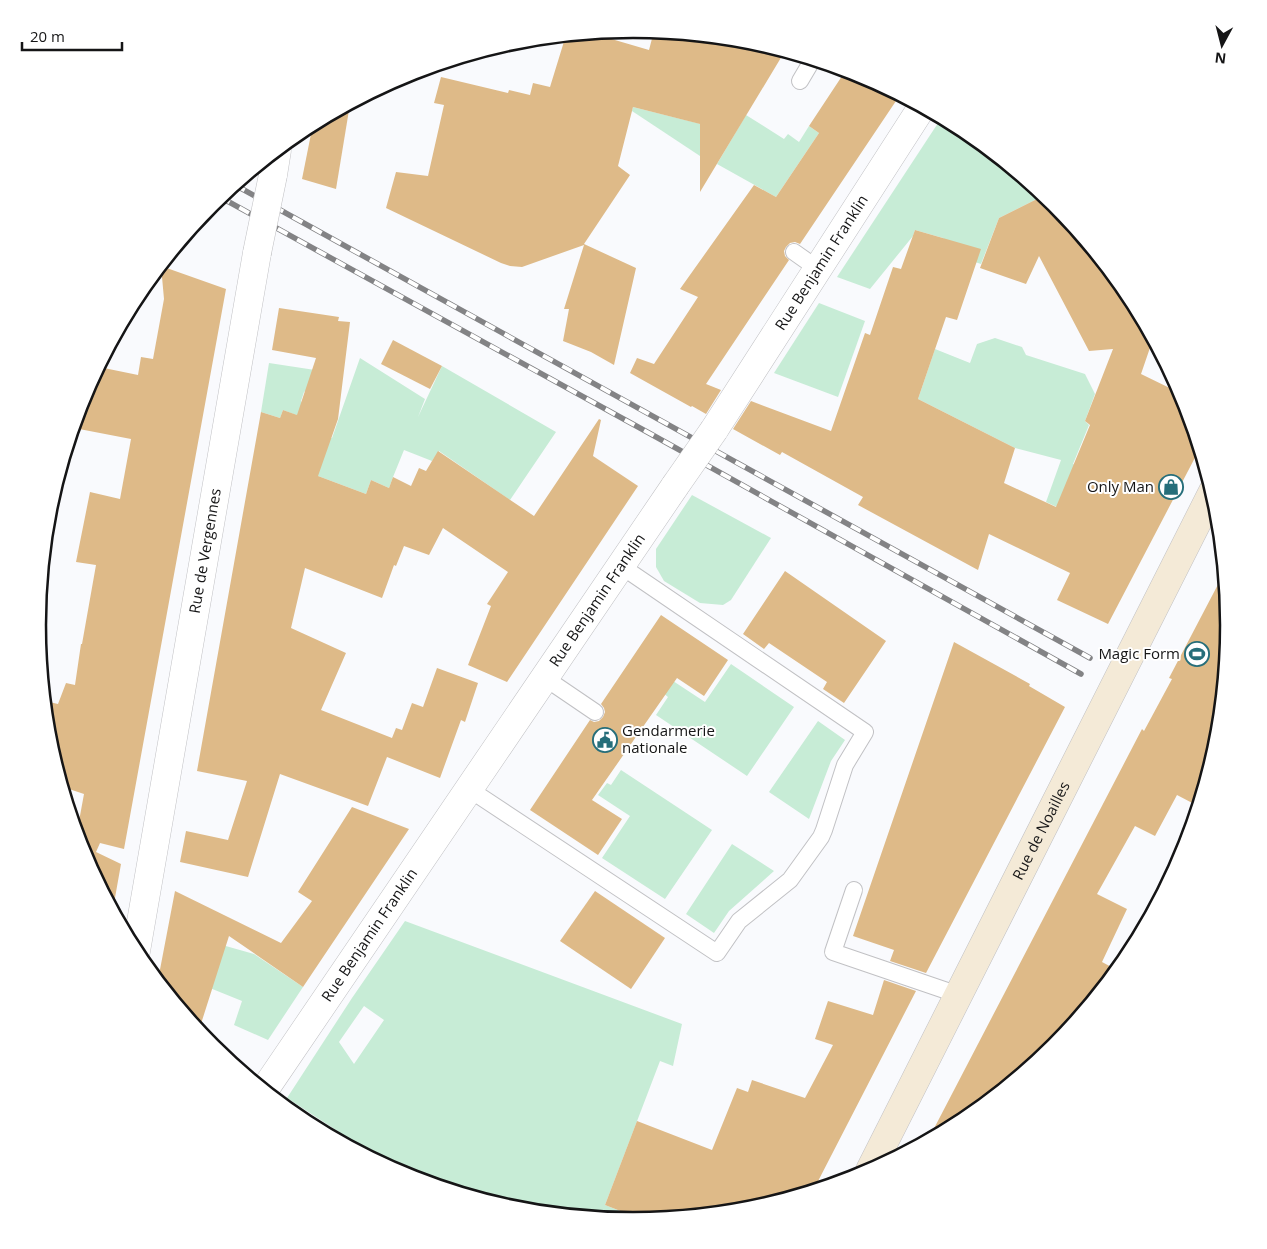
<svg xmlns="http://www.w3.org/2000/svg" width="1267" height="1249" viewBox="0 0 1267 1249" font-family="'Open Sans',sans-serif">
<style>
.green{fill:#c7ecd6;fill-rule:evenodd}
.building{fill:#deba88}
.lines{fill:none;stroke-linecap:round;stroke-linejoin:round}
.lane-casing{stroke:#c1c1c4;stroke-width:18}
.street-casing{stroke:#c1c1c4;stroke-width:29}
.secondary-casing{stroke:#c1c1c4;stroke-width:29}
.lane{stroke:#fff;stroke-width:16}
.street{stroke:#fff;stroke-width:28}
.secondary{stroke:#f4ead7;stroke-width:28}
.rail-casing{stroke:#838385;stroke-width:5.5}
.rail{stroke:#fff;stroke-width:4;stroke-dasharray:11;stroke-linecap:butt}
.street-bridge-casing{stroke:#c1c1c4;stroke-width:29;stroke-linecap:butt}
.street-bridge{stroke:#fff;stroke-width:28}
.labels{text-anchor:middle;stroke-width:4;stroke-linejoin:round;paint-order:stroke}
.street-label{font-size:15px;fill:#151516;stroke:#fff}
.poi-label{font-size:15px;fill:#151516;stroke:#fff;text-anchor:end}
.rim{fill:none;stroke:#151516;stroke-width:2.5}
</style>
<rect width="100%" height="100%" fill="#f9fafd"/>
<g class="green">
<polygon points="633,107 717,128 700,156 632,111"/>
<polygon points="746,115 784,139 788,134 799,142 809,126 819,133 776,197 717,164"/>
<path d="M942,117c38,21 70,51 103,78l-46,23 -18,46 -12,-4 -26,-22 -28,-8 -2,6 -43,53 -33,-12z"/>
<polygon points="819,303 865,321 838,397 774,373"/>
<polygon points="995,338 1022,347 1026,355 1085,374 1095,394 1085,421 1089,425 1073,464 1098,474 1120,536 1046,502 1061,460 1015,448 918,399 935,349 970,363 977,344"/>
<polygon points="360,358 425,399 418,417 442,366 556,432 510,500 439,451 432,461 404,450 393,477 389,488 371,480 366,494 310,473 324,436 332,438"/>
<polygon points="269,363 315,370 307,390 304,392 301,401 303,405 299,416 283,410 280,418 261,412"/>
<polygon points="692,495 771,538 731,600 723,605 700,603 664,581 656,567 656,549"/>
<polygon points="731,664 794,707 747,776 656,715 668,697 662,692 670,679 705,702"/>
<polygon points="818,721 845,740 831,761 809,819 769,792"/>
<polygon points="621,770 712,830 665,899 602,858 630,816 598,795 607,783 611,785"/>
<polygon points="732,844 774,871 729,911 714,933 686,914"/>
<path d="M405,921l277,103 -9,42 -13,-5 -55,144 36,14 -8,1 -116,-11 -112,-34 -69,-37 3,-6 -52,-34 65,-100zM364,1006l20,14 -30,44 -15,-22z"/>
<polygon points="201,939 254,954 303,987 268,1040 234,1025 242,1001 195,982"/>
</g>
<g class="building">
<polygon points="654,31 750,40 785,51 700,192 700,124 633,107 618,166 630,175 584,244 636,268 614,365 591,352 563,341 569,309 564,309 584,245 522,267 510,266 501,263 386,208 396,172 428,176 444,105 434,103 441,77 508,93 509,90 530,95 533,83 550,87 566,35 591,33 649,50"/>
<polygon points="846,70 862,74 900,95 800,244 795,242 790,243 786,247 784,251 785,256 789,260 706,384 721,390 706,414 692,406 691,407 630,373 637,358 654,364 698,297 680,289 754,185 776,197 819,133 809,126"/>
<polygon points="350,104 336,189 302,179 313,124"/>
<polygon points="1045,195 1055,203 1129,294 1153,339 1141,374 1182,394 1199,445 1199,450 1108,624 1057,600 1070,573 989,534 978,570 858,505 863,497 782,452 780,455 733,429 751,401 831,431 865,333 870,335 893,267 901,269 915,230 981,249 957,320 946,317 918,399 1015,448 1004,483 1056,507 1090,425 1085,421 1113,349 1089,351 1039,256 1026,284 980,268 999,218"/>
<polygon points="161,266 226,289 124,849 100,843 96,852 121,864 113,909 83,852 77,832 84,794 63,787 49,740 45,701 58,704 66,683 75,685 81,644 82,644 96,565 76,562 90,492 120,499 131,439 74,428 83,396 99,367 138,375 141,357 153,359 164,299"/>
<polygon points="279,308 339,317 338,321 350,322 338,419 318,476 366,494 371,480 389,488 393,477 411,486 419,468 426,471 438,451 534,516 599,419 601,420 593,456 638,486 507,682 468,665 491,606 487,604 508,572 443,528 429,555 404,546 396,566 394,565 382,598 305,568 291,628 346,653 321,710 392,738 396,728 402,730 412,703 423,707 437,668 478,683 465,722 461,720 440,778 387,757 368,806 280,774 248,877 180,862 186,831 228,840 247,781 197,771 261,412 280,418 283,410 297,415 316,358 272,350"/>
<polygon points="393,340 442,366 430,389 381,364"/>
<polygon points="785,571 886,641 844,703 823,689 827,682 769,643 764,649 743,634"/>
<polygon points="1224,573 1229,625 1218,741 1198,806 1177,795 1155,836 1135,826 1097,894 1127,909 1102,962 1117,970 1055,1046 964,1120 928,1140 1142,729 1144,731 1172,679 1169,678"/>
<polygon points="661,615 728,660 704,696 677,678 592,800 622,819 598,855 530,810 590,720 594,722 599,721 603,717 605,712 604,708 601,704"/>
<polygon points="954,642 1030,684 1029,686 1065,707 926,973 890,961 894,950 853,936"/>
<polygon points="352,807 409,829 303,987 229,936 199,1030 158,980 175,891 281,943 312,901 298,892"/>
<polygon points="595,891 665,938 631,989 560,941"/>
<polygon points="884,980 916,991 814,1189 749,1209 644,1219 641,1219 605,1205 637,1121 712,1150 737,1088 748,1092 752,1080 805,1098 833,1045 815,1039 828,1001 873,1015"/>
</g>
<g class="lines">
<defs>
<g id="lane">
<polyline points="800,81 813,59"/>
<polyline points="794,252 818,269"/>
<polyline points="545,678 595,712"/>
<polyline points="469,789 717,953 739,921 790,880 821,837 824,830 845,765 865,732 621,566"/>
<polyline points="854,890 833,952 959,995"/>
</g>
<g id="street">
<polyline points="273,175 277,150"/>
<path id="s1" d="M714,430l208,-323"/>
<path id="s2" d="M136,951l121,-698"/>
<path id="s3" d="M265,1089l410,-603"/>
</g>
<g id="secondary">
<path id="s4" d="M870,1170l343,-679"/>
</g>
</defs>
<use href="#lane" class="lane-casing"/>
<use href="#street" class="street-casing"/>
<use href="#secondary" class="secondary-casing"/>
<use href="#lane" class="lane"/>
<use href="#street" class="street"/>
<use href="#secondary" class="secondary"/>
<defs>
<g id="rail">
<polyline points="235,185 1090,658"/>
<polyline points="220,197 649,433 1081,674"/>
</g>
</defs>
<use href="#rail" class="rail-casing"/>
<use href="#rail" class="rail"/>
<defs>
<g id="street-bridge">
<polyline points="257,253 273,175"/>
<polyline points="675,486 714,430"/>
</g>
</defs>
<use href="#street-bridge" class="street-bridge-casing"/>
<use href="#street-bridge" class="street-bridge"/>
</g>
<defs>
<symbol id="shop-ring" viewBox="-11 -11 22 22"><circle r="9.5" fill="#fff" stroke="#266e7a" stroke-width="1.5"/><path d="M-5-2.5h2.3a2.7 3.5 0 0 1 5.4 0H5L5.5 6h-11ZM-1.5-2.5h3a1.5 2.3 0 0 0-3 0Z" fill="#266e7a"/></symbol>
<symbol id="stadium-ring" viewBox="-11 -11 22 22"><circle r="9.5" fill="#fff" stroke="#266e7a" stroke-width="1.5"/><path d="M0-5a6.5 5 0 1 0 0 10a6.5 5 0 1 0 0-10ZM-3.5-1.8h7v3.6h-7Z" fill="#266e7a"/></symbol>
<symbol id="civic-ring" viewBox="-11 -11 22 22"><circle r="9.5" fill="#fff" stroke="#266e7a" stroke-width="1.5"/><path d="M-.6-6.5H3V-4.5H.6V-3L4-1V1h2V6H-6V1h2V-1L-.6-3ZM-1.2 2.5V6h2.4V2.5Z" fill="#266e7a"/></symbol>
</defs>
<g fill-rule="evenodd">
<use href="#shop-ring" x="1157" y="473" width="28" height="28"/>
<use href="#stadium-ring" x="1183" y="640" width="28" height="28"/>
<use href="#civic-ring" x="591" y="726" width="28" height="28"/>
</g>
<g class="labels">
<g class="street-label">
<text dy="5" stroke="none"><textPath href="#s1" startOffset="199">Rue Benjamin Franklin</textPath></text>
<text dy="5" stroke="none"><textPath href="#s2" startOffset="406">Rue de Vergennes</textPath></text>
<text dy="5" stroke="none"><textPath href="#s3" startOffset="591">Rue Benjamin Franklin</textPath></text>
<text dy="5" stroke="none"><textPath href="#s4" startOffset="380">Rue de Noailles</textPath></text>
<text dy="5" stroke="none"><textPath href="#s3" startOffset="186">Rue Benjamin Franklin</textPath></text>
</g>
<g class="poi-label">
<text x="1154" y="492">Only Man</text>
<text x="1180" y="659">Magic Form</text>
<text x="622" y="736" text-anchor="start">Gendarmerie<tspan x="622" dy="17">nationale</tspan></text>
</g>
</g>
<path d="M0 0H1267V1249H0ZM46 625a587 587 0 1 1 1174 0a587 587 0 1 1-1174 0Z" fill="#fff" fill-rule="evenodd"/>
<path class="rim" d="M46 625a587 587 0 1 1 1174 0a587 587 0 1 1-1174 0Z"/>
<g transform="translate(1222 45) rotate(187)" stroke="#ffffff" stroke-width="4" paint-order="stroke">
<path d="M0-4L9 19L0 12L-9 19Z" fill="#151516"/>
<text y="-8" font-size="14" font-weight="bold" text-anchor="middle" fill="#151516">N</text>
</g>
<path d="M22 42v8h100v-8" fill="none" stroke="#151516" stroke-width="2.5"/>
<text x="30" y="42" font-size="15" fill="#151516" stroke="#ffffff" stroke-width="4" paint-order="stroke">20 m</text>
</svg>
